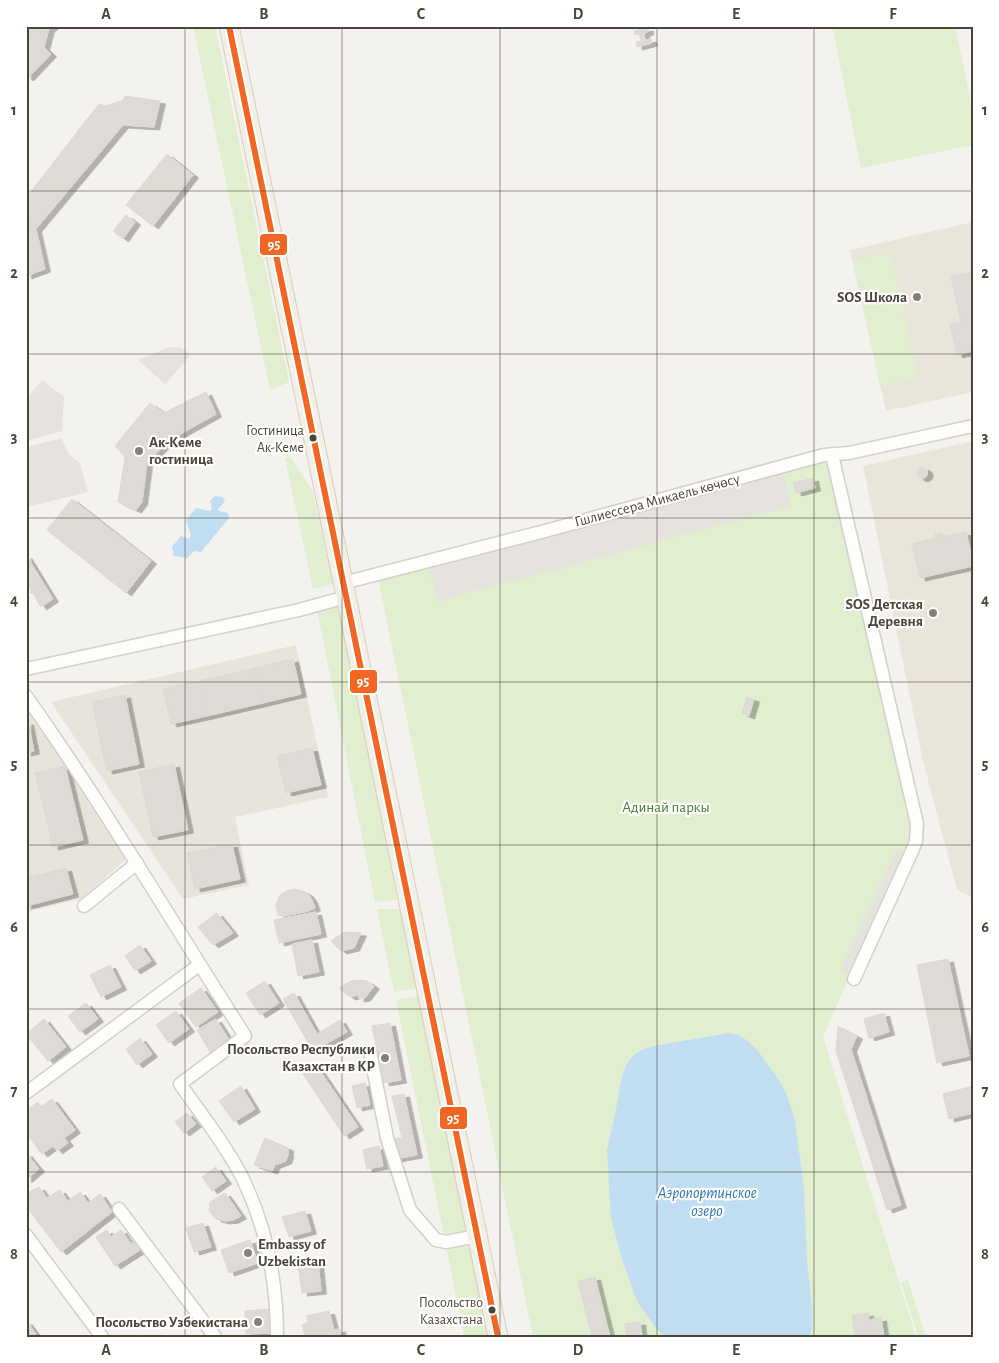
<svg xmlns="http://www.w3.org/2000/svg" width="999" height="1363" viewBox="0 0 999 1363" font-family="'Alegreya Sans',sans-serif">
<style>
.residential{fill:#e7e4dc}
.education{fill:#eae5da}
.green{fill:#e1eecf}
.parking{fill:#e6e3df}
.water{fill:#c0ddf1}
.building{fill:#dedbd6;stroke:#dcd9d4;filter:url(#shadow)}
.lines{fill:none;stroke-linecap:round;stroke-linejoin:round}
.minor-casing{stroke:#d2d0cb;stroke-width:15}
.primary-casing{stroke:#d6cebb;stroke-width:21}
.minor{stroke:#fdfdfc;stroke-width:12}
.primary{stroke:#f2efe6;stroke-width:19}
.bus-1-casing{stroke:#fff;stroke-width:10}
.bus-1{stroke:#f26522;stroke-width:6}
.grid{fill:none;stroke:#4b4439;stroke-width:1;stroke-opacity:0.55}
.poi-dot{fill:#868178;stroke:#fff;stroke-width:2}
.bus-dot{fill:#4b4439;stroke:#fff;stroke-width:2}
.labels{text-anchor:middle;stroke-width:4.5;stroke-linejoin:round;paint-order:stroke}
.bus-label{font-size:14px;fill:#4b4439;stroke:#fff;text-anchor:end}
.poi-label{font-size:15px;font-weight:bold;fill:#4b4439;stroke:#fff;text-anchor:end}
.street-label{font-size:15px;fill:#4b4439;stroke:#fff}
.park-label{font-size:15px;fill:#4a7f2a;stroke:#fff}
.water-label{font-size:16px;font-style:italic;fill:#2e7ab2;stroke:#fff}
.line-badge{stroke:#fff;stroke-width:2}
.badge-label{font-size:14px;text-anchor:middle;font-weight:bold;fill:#fff}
.neatline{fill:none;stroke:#4b4439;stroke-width:2}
.grid-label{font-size:16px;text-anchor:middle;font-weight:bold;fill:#4b4439}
</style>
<defs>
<filter id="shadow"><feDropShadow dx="5.5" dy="3" stdDeviation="0" flood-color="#0004"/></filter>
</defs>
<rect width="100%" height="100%" fill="#f4f2ee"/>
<g class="residential">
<polygon points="296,645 328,797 235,817 249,885 183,899 51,702"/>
<polygon points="26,709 29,709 126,859 81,899 26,912"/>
</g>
<g class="education">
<polygon points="973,222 973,392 886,411 850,250"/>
<polygon points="973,441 973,898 957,890 923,761 863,466"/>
</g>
<g class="green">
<polygon points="193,26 215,26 289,382 270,390"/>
<polygon points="832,26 955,26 973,112 973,145 861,168"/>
<polygon points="891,252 918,378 880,386 853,260"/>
<polygon points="290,456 312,490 333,584 313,589 285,458"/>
<polygon points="827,460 911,820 911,843 849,978 823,1037 916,1337 533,1337 378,578"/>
<polygon points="339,606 397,900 375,902 317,610"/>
<polygon points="377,909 403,909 418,988 394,992"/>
<polygon points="420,996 468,1231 444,1236 396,1000"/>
<polygon points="473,1242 492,1337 464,1337 446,1246"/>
<polygon points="908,1280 926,1337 918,1337 901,1282"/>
</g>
<g class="parking">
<polygon points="174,347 180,347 191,355 165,384 138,360 167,348"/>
<polygon points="42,380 64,397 62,431 26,441 26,399"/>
<polygon points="62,438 64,445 70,455 80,463 88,492 27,507 26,496 26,447"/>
<polygon points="782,471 791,506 438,601 428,566"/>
<polygon points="897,849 905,852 848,973 840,970"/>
</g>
<g class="water">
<polygon points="215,496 223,497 225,501 218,509 219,511 228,513 229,518 201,552 194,551 187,558 174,556 172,547 181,536 188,539 191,536 186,520 196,508 210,511 212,508 210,501"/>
<polygon points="730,1033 738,1035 748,1041 758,1051 779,1080 787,1095 795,1121 804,1189 807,1261 812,1309 812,1330 809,1337 665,1337 656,1328 638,1303 623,1262 611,1218 607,1150 615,1115 622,1076 626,1066 631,1058 636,1053 647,1048 659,1045"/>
</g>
<g class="building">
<polygon points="27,26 53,26 49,29 44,47 51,54 28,78 26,77 26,40 29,35"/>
<polygon points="642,27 643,29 648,28 648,32 644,33 645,40 651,39 652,43 637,47 636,42 641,41 640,34 635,35 634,31 639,30 638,28"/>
<polygon points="125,96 160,101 154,127 123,125 36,229 26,220 26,198 99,104 106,106 123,100"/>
<polygon points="167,154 193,175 153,226 126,205"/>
<polygon points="126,215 135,222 123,239 113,231"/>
<polygon points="26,220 36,229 45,269 26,276"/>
<polygon points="973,272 973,351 957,355 950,324 961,322 951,276"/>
<polygon points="206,392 216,414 168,441 147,463 142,502 136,510 118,502 125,457 115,446 150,403 164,413"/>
<circle cx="922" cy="473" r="5.5"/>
<polygon points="813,478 815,488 796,493 793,483"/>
<polygon points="72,499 151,561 126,593 47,530"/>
<polygon points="966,532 973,561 973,566 920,578 912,544 936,538 935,534 942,533 943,537"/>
<polygon points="26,555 53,599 41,607 30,588 26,590"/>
<polygon points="293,659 301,694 263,703 255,668"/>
<polygon points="255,668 263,703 207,716 199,681"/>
<polygon points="199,681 207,716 171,724 163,689"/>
<polygon points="125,695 139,764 107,771 92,702"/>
<polygon points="747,697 754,699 749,716 742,713"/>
<polygon points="26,722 28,722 34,751 26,753"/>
<polygon points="312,748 321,785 286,793 277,756"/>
<polygon points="174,764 188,830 153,837 139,772"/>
<polygon points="65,766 83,840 53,847 35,773"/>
<polygon points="232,844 240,879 195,889 187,853"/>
<polygon points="66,868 73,894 26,906 26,878"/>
<polygon points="294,889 303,891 308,894 312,900 315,908 308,911 284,916 278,915 276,905 280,895 289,890"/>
<polygon points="316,912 321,934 279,943 274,920"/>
<polygon points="217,913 233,933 213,945 198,927"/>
<polygon points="344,932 361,933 354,948 341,951 331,941"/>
<polygon points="312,940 319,972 298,976 292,944"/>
<polygon points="140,945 151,961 135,971 125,956"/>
<polygon points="948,959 969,1056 937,1063 917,965"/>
<polygon points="110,965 121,987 101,997 90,975"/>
<polygon points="354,980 367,981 374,986 365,998 359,999 358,995 350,997 339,988 347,983"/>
<polygon points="265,981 279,1003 260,1015 246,993"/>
<polygon points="201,988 218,1012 196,1027 179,1003"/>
<polygon points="294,993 317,1034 340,1020 347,1032 313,1051 283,999"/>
<polygon points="86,1003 98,1019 80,1032 68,1016"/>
<polygon points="176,1011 189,1029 169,1043 156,1025"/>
<polygon points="884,1013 889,1032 869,1038 864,1019"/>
<polygon points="44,1019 66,1047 48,1061 26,1034"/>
<polygon points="216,1019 231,1043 212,1055 197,1030"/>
<polygon points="390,1023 401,1080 384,1083 372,1026"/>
<polygon points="838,1026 857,1036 851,1049 901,1205 887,1210 836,1051"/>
<polygon points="140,1038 152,1054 137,1065 126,1049"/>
<polygon points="316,1065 358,1127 344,1136 303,1074"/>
<polygon points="365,1083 370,1105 357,1108 352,1086"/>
<polygon points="241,1086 255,1109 234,1122 219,1101"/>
<polygon points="973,1086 973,1113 949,1119 943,1094"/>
<polygon points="404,1094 417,1155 395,1159 390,1140 402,1138 392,1096"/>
<polygon points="52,1099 75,1130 64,1138 68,1143 57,1151 53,1146 42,1154 26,1133 26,1118 30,1115 27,1110 38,1102 41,1107"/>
<polygon points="187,1113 196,1124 184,1133 175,1122"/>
<polygon points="265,1138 288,1148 288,1155 286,1161 275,1165 272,1171 254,1165"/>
<polygon points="379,1146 383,1166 367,1169 363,1150"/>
<polygon points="26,1153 39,1169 26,1180"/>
<polygon points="216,1167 226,1181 212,1191 202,1177"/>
<polygon points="39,1187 47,1198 60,1190 68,1201 80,1192 88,1203 100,1194 112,1212 61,1252 26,1206 26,1194"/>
<polygon points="225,1193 241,1216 233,1220 225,1221 216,1219 209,1211 210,1202"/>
<polygon points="305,1211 311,1231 289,1237 282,1217"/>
<polygon points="203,1223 211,1247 194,1252 186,1228"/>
<polygon points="107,1230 111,1237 121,1230 131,1244 138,1240 143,1248 115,1266 96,1237"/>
<polygon points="250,1240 258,1263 229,1273 221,1250"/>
<polygon points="318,1262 321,1291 302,1293 298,1265"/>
<polygon points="595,1277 610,1337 592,1337 578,1281"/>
<polygon points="270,1309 272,1333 246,1334 245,1311"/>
<polygon points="329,1311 334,1330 340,1329 341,1335 334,1337 314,1337 314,1334 305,1336 302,1325 308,1323 307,1316"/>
<polygon points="868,1313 869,1320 881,1318 884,1337 855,1337 852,1316"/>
<polygon points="26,1321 36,1334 32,1337 26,1337"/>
<polygon points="640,1322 642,1337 627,1337 625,1324"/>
</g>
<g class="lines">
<defs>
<g id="minor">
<polyline points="832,455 917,824 916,841 913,849 854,979"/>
<polyline points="343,583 545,531 824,455 849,453 973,426"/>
<polyline points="26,669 299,610 346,597"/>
<path d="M26,696c78,110 146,226 219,340l-65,48c21,30 45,60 62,93 24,49 35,105 35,160"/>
<polyline points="84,906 137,863"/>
<polyline points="370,1052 387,1138 410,1210 436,1240 446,1242 477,1236"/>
<polyline points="26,1093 199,965"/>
<polyline points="119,1209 215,1337"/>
<polyline points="26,1235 102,1337"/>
</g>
<polyline id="primary" points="229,26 498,1337"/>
</defs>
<use href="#minor" class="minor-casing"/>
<use href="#primary" class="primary-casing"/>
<use href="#minor" class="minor"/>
<use href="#primary" class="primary"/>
<defs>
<polyline id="bus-1" points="229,26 498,1337"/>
</defs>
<use href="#bus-1" class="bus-1-casing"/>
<use href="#bus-1" class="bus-1"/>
</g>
<path class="grid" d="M185,26v1311M342,26v1311M500,26v1311M657,26v1311M814,26v1311M26,191h947M26,354h947M26,518h947M26,682h947M26,845h947M26,1009h947M26,1172h947"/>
<g class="poi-dot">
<circle cx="917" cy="297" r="5"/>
<circle cx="139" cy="451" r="5"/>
<circle cx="933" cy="613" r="5"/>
<circle cx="385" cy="1058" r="5"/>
<circle cx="248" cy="1253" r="5"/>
<circle cx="258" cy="1322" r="5"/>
</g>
<g class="bus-dot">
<circle cx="313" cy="438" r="4.5"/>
<circle cx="492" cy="1310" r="4.5"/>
</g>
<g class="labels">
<g class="bus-label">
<text x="304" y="435">Гостиница<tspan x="304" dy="17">Ак-Кеме</tspan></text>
<text x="483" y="1307">Посольство<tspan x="483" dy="17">Казахстана</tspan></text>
</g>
<g class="poi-label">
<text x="907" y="302">SOS Школа</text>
<text x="149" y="447" text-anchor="start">Ак-Кеме<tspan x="149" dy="17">гостиница</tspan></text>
<text x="923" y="609">SOS Детская<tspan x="923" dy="17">Деревня</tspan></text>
<text x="375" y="1054">Посольство Республики<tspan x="375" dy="17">Казахстан в КР</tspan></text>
<text x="258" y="1249" text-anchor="start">Embassy of<tspan x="258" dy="17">Uzbekistan</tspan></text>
<text x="248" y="1327">Посольство Узбекистана</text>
</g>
<g class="street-label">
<text transform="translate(657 500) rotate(-15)" y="5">Гшлиессера Микаель көчөсү</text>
</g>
<g class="park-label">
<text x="666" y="812">Адинай паркы</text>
</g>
<g class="water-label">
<text x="707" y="1198">Аэропортинское<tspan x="707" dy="18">озеро</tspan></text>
</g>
</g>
<g class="line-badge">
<rect x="259" y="233" width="29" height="23" rx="5" fill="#f26522"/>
<rect x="349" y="669" width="29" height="25" rx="5" fill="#f26522"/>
<rect x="439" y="1106" width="29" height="24" rx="5" fill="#f26522"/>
</g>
<g class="badge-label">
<text x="274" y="249">95</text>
<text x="363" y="686">95</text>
<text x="453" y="1123">95</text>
</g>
<rect width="999" height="1363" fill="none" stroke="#ffffff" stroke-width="55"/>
<rect x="28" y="28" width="944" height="1308" class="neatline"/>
<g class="grid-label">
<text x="106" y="19">A</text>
<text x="264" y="19">B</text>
<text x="421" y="19">C</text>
<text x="578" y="19">D</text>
<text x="736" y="19">E</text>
<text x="893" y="19">F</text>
<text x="14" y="115">1</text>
<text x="985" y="115">1</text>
<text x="14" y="278">2</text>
<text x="985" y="278">2</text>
<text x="14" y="442">3</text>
<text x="985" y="442">3</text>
<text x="14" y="605">4</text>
<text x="985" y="605">4</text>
<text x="14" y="769">5</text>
<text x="985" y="769">5</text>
<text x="14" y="932">6</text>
<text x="985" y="932">6</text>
<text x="14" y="1096">7</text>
<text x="985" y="1096">7</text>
<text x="14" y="1259">8</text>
<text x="985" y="1259">8</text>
<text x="106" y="1355">A</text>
<text x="264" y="1355">B</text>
<text x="421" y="1355">C</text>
<text x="578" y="1355">D</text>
<text x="736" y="1355">E</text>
<text x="893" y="1355">F</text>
</g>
</svg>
